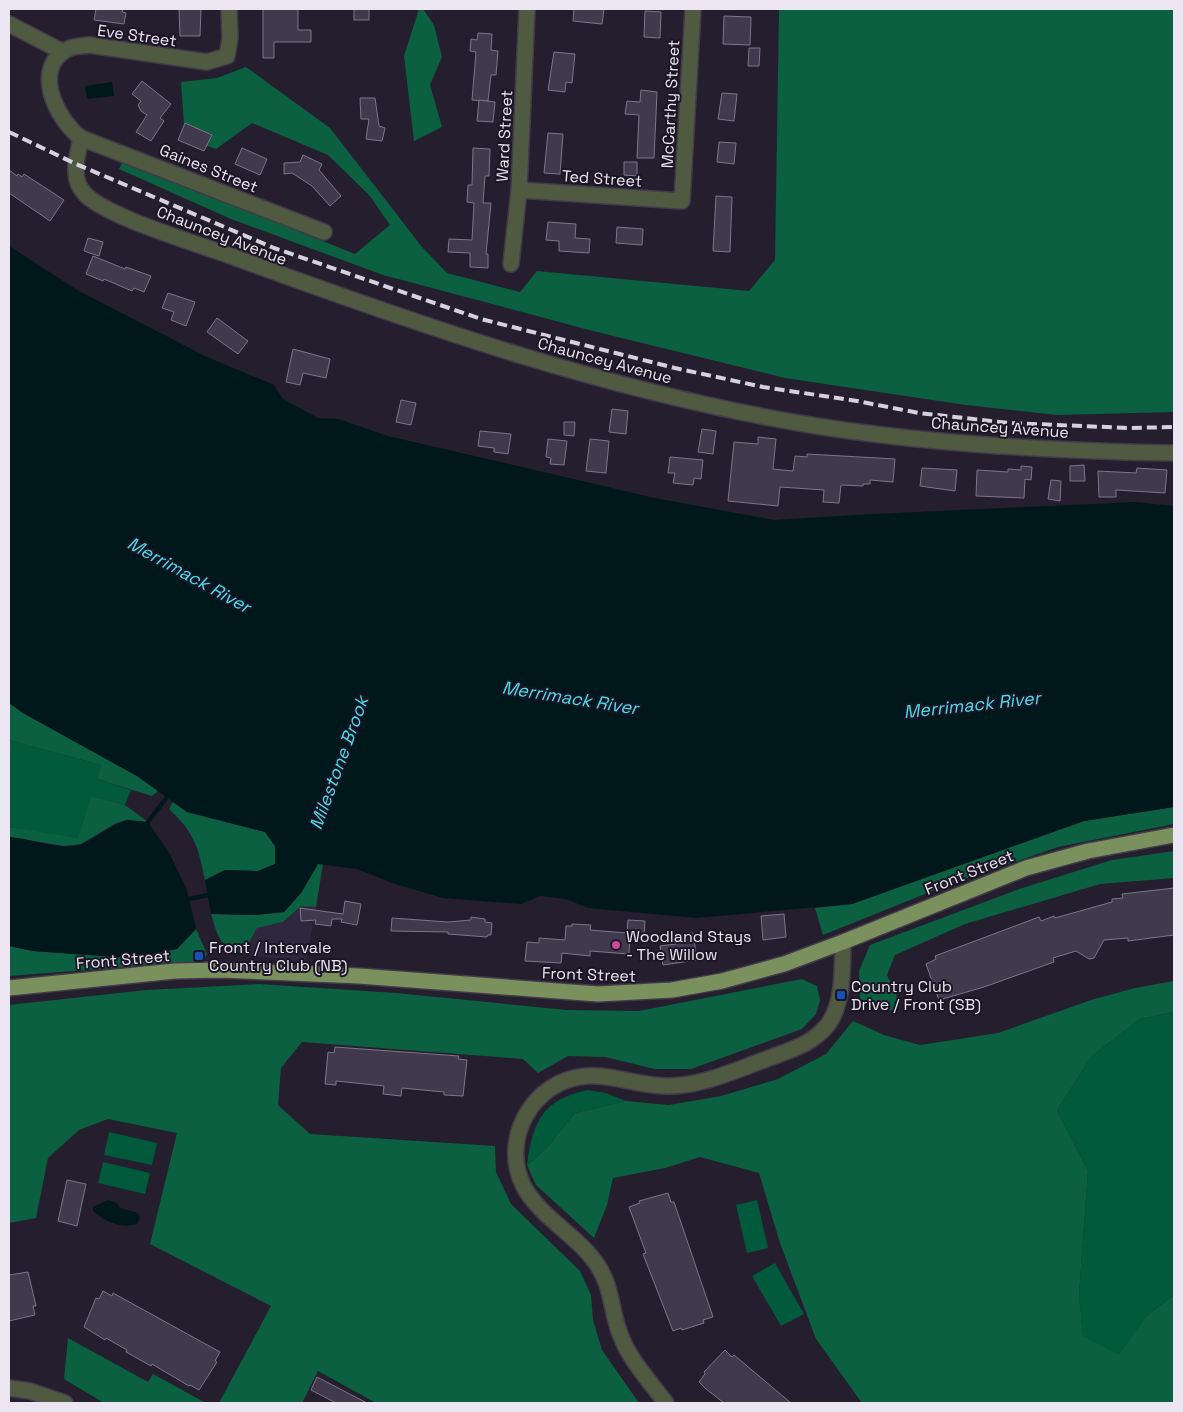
<svg xmlns="http://www.w3.org/2000/svg" width="1183" height="1412" viewBox="0 0 1183 1412" font-family="'Space Grotesk',sans-serif">
<style>
.built{fill:#2f273d}
.green{fill:#005a3b}
.forest{fill:#0a6040}
.water{fill:#00181b}
.lines{fill:none;stroke-linecap:round;stroke-linejoin:round}
.stream{stroke:#00181b;stroke-width:4.5}
.building{fill:#413a4c;stroke:#7d768b}
.minor-casing{stroke:#413a4a;stroke-width:18}
.major-casing{stroke:#413a4a;stroke-width:18}
.minor{stroke:#4f5a41;stroke-width:15}
.major{stroke:#7b915d;stroke-width:15}
.rail{stroke:#d6d1de;stroke-width:4;stroke-dasharray:10 5;stroke-linecap:butt}
.hotel-dot{fill:#d1479c;stroke:#1b1525;stroke-width:2}
.transit-dot{fill:#1a4fb4;stroke:#1b1525;stroke-width:2}
.labels{text-anchor:middle;stroke-width:4;stroke-linejoin:round;paint-order:stroke}
.street-label{font-size:16px;fill:#ebe6f2;stroke:#1b1525}
.poi-label{font-size:16px;fill:#ebe6f2;stroke:#1b1525;text-anchor:start}
.water-label{font-size:18px;font-style:italic;fill:#4bddea;stroke:#1b1525}
</style>
<rect width="100%" height="100%" fill="#251e2f"/>
<polygon class="built" points="301,906 316,907 306,962 247,955 246,948 257,928 283,922"/>
<g class="green">
<polygon points="9,740 101,765 97,779 131,790 125,805 91,796 78,839 9,827"/>
<polygon points="1174,1012 1174,1295 1145,1317 1119,1356 1083,1337 1079,1295 1088,1171 1057,1110 1092,1056 1140,1019"/>
<path d="M588,1090l18,3 20,8 -51,12 -30,37 -18,15c6,-44 15,-65 61,-75z"/>
<polygon points="109,1132 157,1143 152,1165 104,1155"/>
<polygon points="103,1162 150,1173 145,1194 98,1183"/>
<polygon points="757,1200 768,1248 747,1253 736,1205"/>
<polygon points="775,1263 804,1314 781,1326 752,1276"/>
</g>
<g class="forest">
<polygon points="419,9 423,9 434,25 442,57 430,85 442,127 414,141 404,56"/>
<polygon points="779,9 1174,9 1174,412 1057,415 966,405 785,378 593,331 383,275 231,219 119,169 123,161 355,254 390,225 370,196 328,155 252,123 216,149 185,139 181,82 217,78 246,67 330,128 422,247 447,273 520,292 537,271 749,291 775,260"/>
<polygon points="9,703 23,713 137,776 158,791 152,796 97,779 101,765 9,740"/>
<polygon points="91,796 125,805 148,822 127,820 116,823 81,844 64,846 9,837 9,827 78,838"/>
<path d="M173,802l14,10 78,20 10,14v18l-17,7 -33,-1 -20,10c-7,-33 -10,-47 -36,-71z"/>
<polygon points="1174,807 1174,824 1058,847 945,886 823,935 815,908 852,904 1084,821"/>
<polygon points="1174,851 1174,878 1100,884 965,924 895,955 887,975 897,996 896,1012 860,1001 859,971 870,945 1019,889 1112,860"/>
<path d="M318,864h5l-7,43 -15,-1 -18,16 -26,6 -11,20 1,7c-26,-5 -29,-17 -36,-41l44,1 29,-3 17,-19z"/>
<polygon points="196,929 207,954 204,961 9,976 9,946 33,951 130,958 177,949"/>
<polygon points="802,979 817,986 820,1000 816,1014 802,1029 691,1069 655,1069 605,1057 568,1056 538,1073 523,1059 302,1042 281,1068 278,1105 310,1134 495,1146 496,1172 511,1204 580,1271 591,1295 593,1320 602,1350 639,1403 376,1403 318,1371 302,1403 219,1403 271,1306 150,1244 177,1133 108,1119 79,1130 48,1158 36,1218 9,1223 9,1005 146,990 259,984 396,993 567,1010 639,1011"/>
<polygon points="1174,981 1174,1012 1140,1019 1092,1056 1057,1110 1088,1171 1079,1295 1083,1336 1119,1355 1145,1317 1174,1295 1174,1403 862,1403 816,1339 780,1243 759,1173 700,1157 665,1168 613,1178 607,1205 594,1238 536,1185 527,1165 545,1150 575,1113 626,1101 669,1105 721,1096 778,1079 826,1054 853,1021 884,1035 920,1045 998,1033 1091,1000 1135,988"/>
<polygon points="68,1338 148,1382 153,1374 206,1403 104,1403 64,1379"/>
</g>
<g class="water">
<polygon points="112,82 114,96 87,99 85,86"/>
<polygon points="9,246 79,291 205,356 274,385 283,399 318,418 338,419 388,436 655,498 774,520 872,514 1135,502 1174,506 1174,807 1084,821 852,904 696,918 588,908 566,899 541,896 521,904 443,898 395,884 357,869 318,864 301,893 284,912 255,915 211,914 205,880 225,870 258,871 275,864 275,846 265,832 187,812 137,776 23,713 9,703"/>
<path d="M127,820l21,2 22,32 17,36 9,39 -19,20 -47,9 -97,-7 -24,-5v-109c22,1 52,15 73,7 16,-7 28,-19 45,-24z"/>
<path d="M108,1200l9,3 3,5 18,5 2,5 -3,6c-15,5 -32,-2 -44,-13v-4z"/>
</g>
<g class="lines">
<g class="stream">
<polyline points="148,822 167,797"/>
<polyline points="184,900 213,894"/>
</g>
</g>
<g class="building">
<polygon points="96,9 123,9 122,12 126,13 124,24 94,20"/>
<polygon points="179,9 201,9 200,36 180,36"/>
<polygon points="263,9 298,9 298,30 311,30 311,42 274,42 274,58 263,58"/>
<rect x="354" y="9" width="15" height="11"/>
<polygon points="574,9 604,9 602,24 573,21"/>
<polygon points="645,11 661,12 660,38 644,37"/>
<polygon points="724,16 751,17 750,45 723,44"/>
<polygon points="478,33 492,34 491,50 498,51 496,75 491,75 488,101 472,100 476,52 470,51 471,39 477,40"/>
<polygon points="749,48 760,48 759,66 748,66"/>
<polygon points="554,52 575,54 572,83 566,82 565,92 548,90"/>
<polygon points="142,81 171,104 160,118 164,121 151,141 136,132 147,115 141,111 138,105 141,101 132,94"/>
<polygon points="641,90 657,92 654,158 637,158 639,115 625,114 627,101 640,102"/>
<polygon points="722,93 737,94 734,121 718,119"/>
<polygon points="360,98 375,98 379,126 385,128 382,141 366,139 369,119 361,119"/>
<polygon points="479,100 495,102 493,122 477,121"/>
<polygon points="185,123 212,135 204,151 178,140"/>
<polygon points="548,133 563,134 560,174 544,173"/>
<polygon points="719,142 736,143 734,164 717,162"/>
<polygon points="242,148 267,159 260,175 235,164"/>
<polygon points="473,148 490,149 489,176 485,176 483,203 491,203 486,254 488,254 488,268 470,267 470,253 448,252 449,239 472,240 474,203 467,202 468,185 472,185"/>
<polygon points="303,155 322,164 319,170 341,196 330,206 312,186 292,173 284,174 284,163 300,162"/>
<polygon points="624,162 637,162 637,176 624,175"/>
<polygon points="9,170 17,176 18,174 22,177 24,174 64,200 50,221 9,193"/>
<polygon points="716,196 732,197 730,252 713,251"/>
<polygon points="548,222 576,224 575,238 590,239 589,253 559,251 559,241 546,240"/>
<polygon points="617,227 643,229 642,245 616,243"/>
<polygon points="88,238 103,242 99,256 84,251"/>
<polygon points="93,256 125,269 126,267 151,276 144,292 134,288 132,291 104,279 103,281 86,274"/>
<polygon points="168,293 195,302 186,326 171,320 174,312 162,308"/>
<polygon points="217,318 248,341 238,354 207,332"/>
<polygon points="293,349 330,359 326,378 303,373 300,385 286,382"/>
<polygon points="401,400 416,403 411,425 396,422"/>
<polygon points="612,409 628,411 626,434 609,432"/>
<polygon points="564,422 575,422 574,436 564,435"/>
<polygon points="702,429 716,431 713,454 698,452"/>
<polygon points="480,431 511,434 508,454 494,452 494,448 478,446"/>
<polygon points="758,437 776,439 773,469 793,471 795,456 807,457 807,454 895,459 893,482 870,480 870,484 863,484 863,486 841,485 839,503 823,502 824,490 780,487 778,506 728,501 734,442 758,444"/>
<polygon points="548,439 567,441 564,465 550,464 551,458 546,457"/>
<polygon points="590,439 609,441 606,473 586,471"/>
<polygon points="670,457 703,460 701,479 694,478 693,485 673,483 675,473 668,473"/>
<polygon points="1084,465 1085,481 1070,481 1070,466"/>
<polygon points="1021,466 1032,467 1031,480 1025,479 1024,498 976,496 977,470 1008,472 1008,469 1021,470"/>
<polygon points="922,468 957,470 955,491 920,486"/>
<polygon points="1137,468 1167,470 1165,493 1116,490 1116,497 1099,497 1098,471 1136,473"/>
<polygon points="1051,480 1061,481 1060,501 1048,499"/>
<polygon points="1174,888 1174,935 1128,941 1128,938 1104,940 1094,958 1089,959 1076,951 1053,958 1054,962 984,987 939,1000 926,964 936,959 935,956 1039,917 1041,921 1054,916 1055,918 1112,902 1112,899 1123,898 1122,894"/>
<polygon points="345,901 361,904 357,925 341,922 342,919 332,919 331,926 315,924 316,920 301,921 300,908 343,914"/>
<polygon points="784,914 786,937 763,940 761,916"/>
<polygon points="471,917 485,919 485,922 492,923 491,935 488,935 487,937 448,934 448,932 391,931 392,918 448,922 471,920"/>
<polygon points="628,920 645,921 644,937 630,936 629,954 590,951 590,956 562,953 561,963 525,961 527,942 539,943 539,938 565,940 566,926 572,926 572,924 591,925 590,930 627,933"/>
<polygon points="693,933 697,960 663,965 660,946 676,944 675,935"/>
<polygon points="335,1047 459,1056 458,1059 467,1060 463,1096 444,1095 444,1092 402,1088 401,1096 383,1094 384,1086 336,1081 336,1085 325,1084 328,1052 334,1053"/>
<polygon points="67,1180 86,1184 77,1226 58,1221"/>
<polygon points="668,1193 671,1202 674,1202 713,1317 703,1320 704,1323 682,1330 681,1328 673,1331 643,1254 646,1253 629,1207 640,1203 639,1201"/>
<polygon points="28,1272 36,1306 33,1306 35,1315 9,1321 9,1275"/>
<polygon points="103,1291 112,1296 113,1293 220,1352 215,1361 217,1362 199,1390 190,1385 189,1386 152,1364 151,1366 126,1352 127,1350 106,1338 105,1340 84,1327 96,1298 99,1299"/>
<polygon points="725,1350 732,1357 734,1355 791,1403 724,1403 706,1389 699,1382 705,1374 704,1372"/>
<polygon points="317,1377 367,1403 336,1403 311,1390"/>
</g>
<g class="lines">
<defs>
<g id="minor">
<path d="M229,9l1,29 -3,18 -20,6 -118,-17c-6,1 -13,1 -19,3 -40,18 -14,71 11,90 -4,19 -11,41 4,56 22,23 110,49 143,61 193,71 391,140 595,172 117,18 234,24 351,26"/>
<polyline points="9,24 63,52"/>
<polyline points="81,138 324,232"/>
<polyline points="519,190 682,201 693,9"/>
<polyline points="511,264 519,190 527,9"/>
<polyline points="9,1388 30,1391 65,1403"/>
<path d="M666,1403c-16,-21 -37,-44 -46,-69 -9,-23 -8,-47 -22,-68 -19,-30 -59,-49 -75,-81 -23,-47 11,-105 63,-109 28,-2 55,11 83,10 32,0 65,-15 95,-26 13,-5 29,-10 42,-17 9,-5 20,-14 25,-23 13,-24 11,-51 12,-78"/>
</g>
<polyline id="major" points="9,988 175,971 221,970 359,976 598,994 672,990 722,981 784,964 843,942 1026,868 1088,851 1174,835"/>
</defs>
<use href="#minor" class="minor-casing"/>
<use href="#major" class="major-casing"/>
<use href="#minor" class="minor"/>
<use href="#major" class="major"/>
<polyline class="rail" points="9,132 76,164 274,248 481,319 675,368 763,387 857,401 919,413 1009,423 1129,428 1174,427"/>
</g>
<circle class="hotel-dot" cx="616" cy="945" r="5"/>
<g class="transit-dot">
<rect x="194" y="951" width="10" height="10" rx="2.5"/>
<rect x="836" y="990" width="10" height="10" rx="2.5"/>
</g>
<g class="labels">
<g class="street-label">
<text transform="translate(137 35) rotate(8)" y="6">Eve Street</text>
<text transform="translate(670 104) rotate(-87)" y="6">McCarthy Street</text>
<text transform="translate(504 136) rotate(-87)" y="6">Ward Street</text>
<text transform="translate(209 168) rotate(22)" y="6">Gaines Street</text>
<text transform="translate(602 178) rotate(4)" y="6">Ted Street</text>
<text transform="translate(222 235) rotate(21)" y="6">Chauncey Avenue</text>
<text transform="translate(605 360) rotate(15)" y="6">Chauncey Avenue</text>
<text transform="translate(1000 427) rotate(4)" y="6">Chauncey Avenue</text>
<text transform="translate(969 872) rotate(-22)" y="6">Front Street</text>
<text transform="translate(123 959) rotate(-5)" y="6">Front Street</text>
<text transform="translate(589 974) rotate(2)" y="6">Front Street</text>
</g>
<g class="poi-label">
<text x="626" y="942">Woodland Stays<tspan x="626" dy="18">- The Willow</tspan></text>
<text x="209" y="953">Front / Intervale<tspan x="209" dy="18">Country Club (NB)</tspan></text>
<text x="851" y="992">Country Club<tspan x="851" dy="18">Drive / Front (SB)</tspan></text>
</g>
<g class="water-label">
<text transform="translate(189 575) rotate(29)" y="6">Merrimack River</text>
<text transform="translate(570 698) rotate(9)" y="6">Merrimack River</text>
<text transform="translate(972 705) rotate(-6)" y="6">Merrimack River</text>
<text transform="translate(339 763) rotate(-70)" y="6">Milestone Brook</text>
</g>
</g>
<rect width="1183" height="1412" fill="none" stroke="#ebe6f2" stroke-width="20"/>
</svg>
